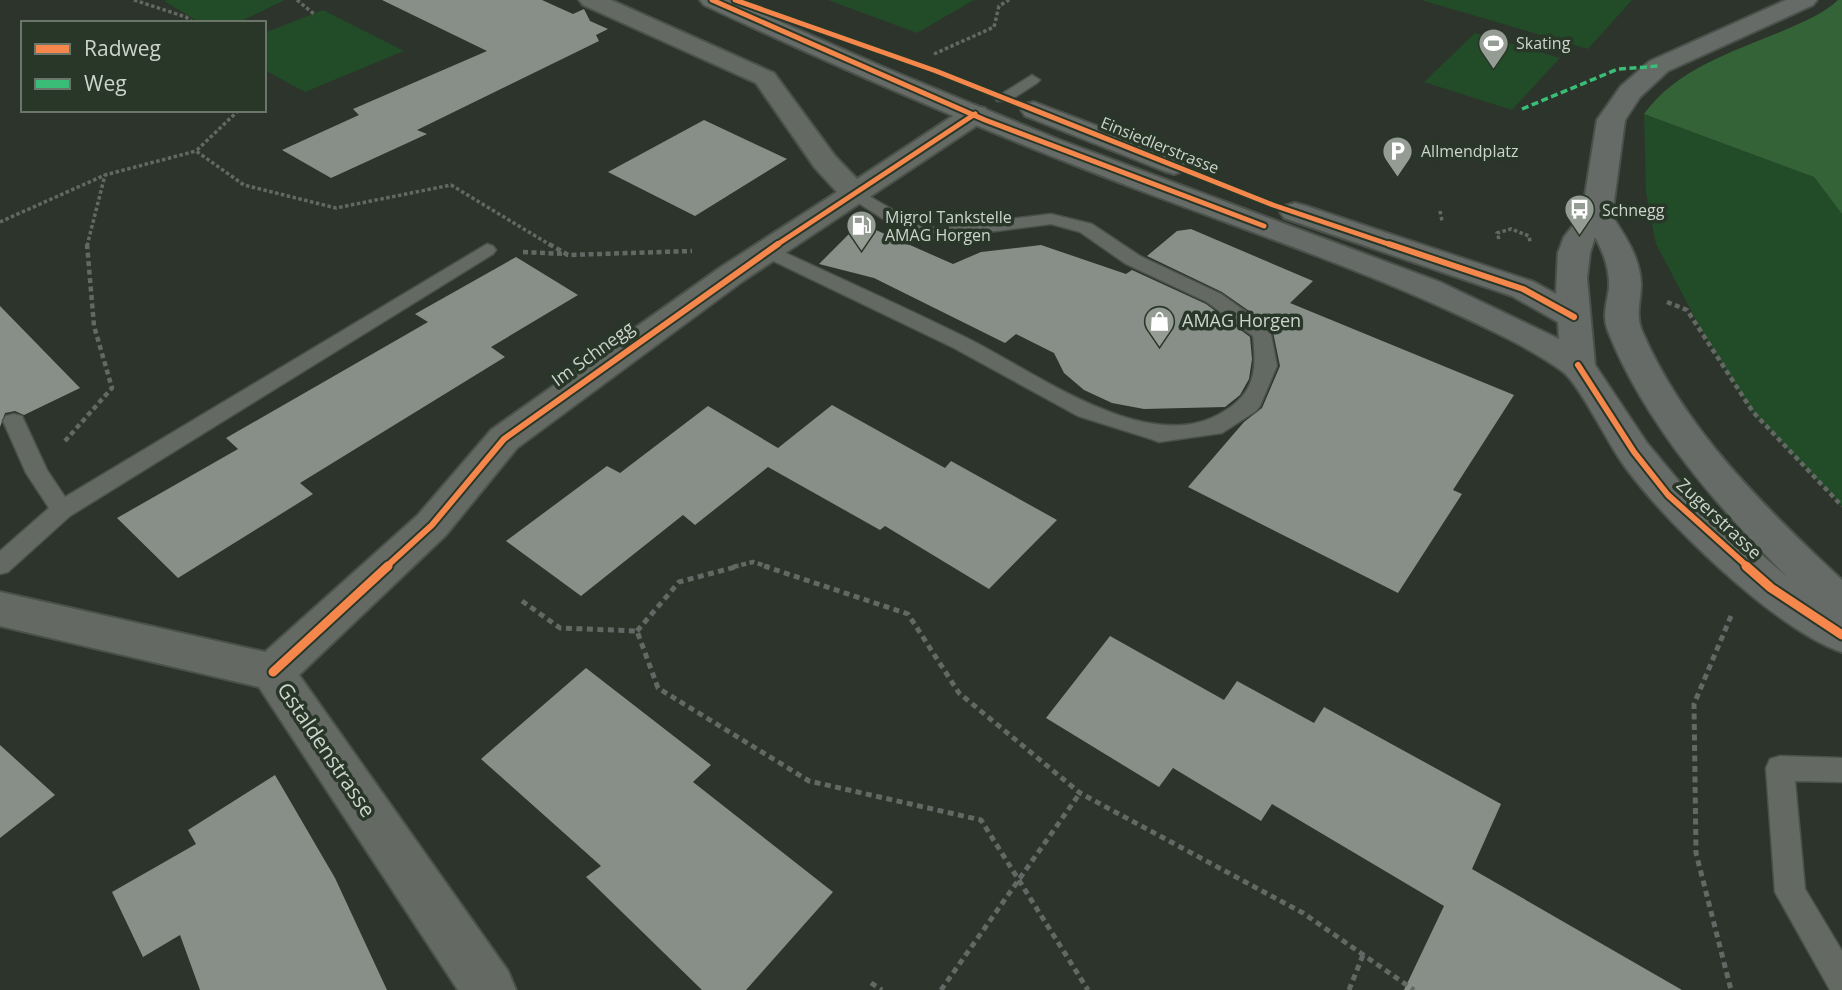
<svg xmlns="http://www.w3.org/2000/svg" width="1842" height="990" viewBox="0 0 1842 990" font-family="'Open Sans',sans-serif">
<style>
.green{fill:#224b27}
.forest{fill:#346337}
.building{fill:#888f88}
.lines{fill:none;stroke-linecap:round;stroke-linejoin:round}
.lane-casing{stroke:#4a504a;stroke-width:3}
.street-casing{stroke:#4a504a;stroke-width:4}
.secondary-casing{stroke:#4a504a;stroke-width:4}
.path-far2{stroke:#646864;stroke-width:3.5;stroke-dasharray:3.5 2.5;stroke-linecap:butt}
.path-far1{stroke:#646864;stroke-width:4.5;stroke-dasharray:5 3.5;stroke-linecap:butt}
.path{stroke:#646864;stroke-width:5;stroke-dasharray:6 4.5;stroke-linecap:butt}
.lane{fill:#646964;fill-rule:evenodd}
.street{fill:#646964;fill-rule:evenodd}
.secondary{fill:#676b67;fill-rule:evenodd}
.quiet{stroke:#3abd76;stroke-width:3.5;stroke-dasharray:7 3.5;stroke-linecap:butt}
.cycleway-far2-casing{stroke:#293729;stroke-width:9}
.cycleway-far1-casing{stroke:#293729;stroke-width:10}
.cycleway-casing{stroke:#293729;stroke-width:13}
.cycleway-far2{stroke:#f5874c;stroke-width:5}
.cycleway-far1{stroke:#f5874c;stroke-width:6}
.cycleway{stroke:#f5874c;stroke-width:9}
.labels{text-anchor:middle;stroke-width:7;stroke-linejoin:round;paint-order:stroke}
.far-poi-label{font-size:16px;fill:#ccd4cc;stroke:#293729;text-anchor:start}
.far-street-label{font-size:16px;fill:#ccd4cc;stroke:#293729}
.poi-label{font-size:18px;fill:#ccd4cc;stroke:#293729;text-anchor:start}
.street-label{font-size:18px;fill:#ccd4cc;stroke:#293729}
.near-street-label{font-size:21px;fill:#ccd4cc;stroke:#293729}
</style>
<rect width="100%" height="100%" fill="#2c342c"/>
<g class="green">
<polygon points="168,0 283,0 283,1 237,23 200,23 164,1"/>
<polygon points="828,0 974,0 917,33"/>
<polygon points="1421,0 1632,0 1588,49"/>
<polygon points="323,10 404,51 305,92 268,72 264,69 264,33"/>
<polygon points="1475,33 1560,58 1512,110 1424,82"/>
<polygon points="1644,114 1814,177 1842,214 1842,506 1753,412 1704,335 1656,244 1646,193"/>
</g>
<path class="forest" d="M1838,0h4v214l-28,-37 -170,-63c34,-47 92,-63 143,-85 18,-8 36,-15 51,-29z"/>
<g class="building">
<polygon points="382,0 542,0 573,14 584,9 590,21 608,29 596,35 599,41 417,130 427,134 331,178 282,150 359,115 353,109 487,51"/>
<polygon points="704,120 787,159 695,216 608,172"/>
<polygon points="860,223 953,264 981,252 1041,245 1126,274 1132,270 1206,304 1250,337 1252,359 1249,379 1240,395 1225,407 1144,409 1112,403 1084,390 1064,373 1054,353 1016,334 1005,343 874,278 819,264"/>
<polygon points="1191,229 1313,281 1290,303 1514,395 1453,490 1462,494 1398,593 1188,487 1244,422 1262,408 1280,366 1272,327 1222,292 1147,256 1177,231"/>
<polygon points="516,257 578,295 491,347 505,357 300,483 313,494 178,578 117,518 238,449 226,438 428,322 415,314"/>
<polygon points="0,306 80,388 24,415 15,411 5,413 0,427"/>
<polygon points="832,405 945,468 951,461 1057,520 989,589 885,526 880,530 768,467 695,525 683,515 581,596 506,541 607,466 620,473 708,406 778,448"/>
<polygon points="1110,636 1224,700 1237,681 1314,723 1324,707 1501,804 1472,869 1682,990 1404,990 1444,906 1272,804 1261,821 1173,768 1159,787 1046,718"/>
<polygon points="586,668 711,765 693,782 833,892 746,990 702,990 586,877 601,866 481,759"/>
<polygon points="0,745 55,795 0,838"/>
<polygon points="275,775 335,878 387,990 200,990 180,935 143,957 112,892 196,844 188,830"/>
</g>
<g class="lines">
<defs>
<g id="lane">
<polygon points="1032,75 1040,80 1037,83 1009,101 997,101 995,98"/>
<path d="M855,188l45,26 35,14 116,-14 41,10 48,32 81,38 49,35 7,37 -17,40 -4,5 -34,22 -63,9 -8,-3 -73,-23 -124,-68 -193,-93 -3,-4 3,-4h12c64,30 129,59 192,90 68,33 183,122 258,75 32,-19 34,-42 30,-76l-46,-34 -81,-38 -46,-32 -29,-8 -118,15 -45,-17 -39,-25 -3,-4z"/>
<polygon points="487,244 493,246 496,250 493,254 70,516 8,572 0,574 0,551 49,508 26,473 3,421 6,416 14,414 22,416 47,470 65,497"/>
<polygon points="1780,756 1842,758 1842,782 1795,781 1805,889 1842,951 1842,990 1830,990 1775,892 1766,768 1770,759"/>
</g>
<polygon id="street" points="579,0 611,0 774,73 835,156 857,179 965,108 975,106 985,108 988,114 985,120 743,281 517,448 446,535 299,675 508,971 516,990 458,990 259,687 0,626 0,592 265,652 418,515 491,430 721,267 837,192 815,168 756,83 583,5"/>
<g id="secondary">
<path d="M700,0h31l159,70 170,70 380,142 119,57 -1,-17 -46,-26 -228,-78 -4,-6 4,-6 11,-3 11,3 228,76 22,12 2,-41 6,-16 18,-23 15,-94 24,-34 29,-25 136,-61h31l-4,5 -145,66 -28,26 -15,23 -13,96c14,21 28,42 29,68 0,16 -6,31 1,47 42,98 124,178 200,249v72c-65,-21 -182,-134 -221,-191 -14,-20 -43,-79 -59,-90 -33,-24 -75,-43 -112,-60 -96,-44 -196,-78 -295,-115 -153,-57 -303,-122 -451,-191zM1595,237c9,16 15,33 14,51 -2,15 -7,28 -1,43 37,93 109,175 179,246l-105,-92 -35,-42 -52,-78 -8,-87 3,-25z"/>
<polygon points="1034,102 1184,159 1188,165 1184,171 1174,174 1164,171 1025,116 1021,110 1025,104"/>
</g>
</defs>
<use href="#lane" class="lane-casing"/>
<use href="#street" class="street-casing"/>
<use href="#secondary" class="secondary-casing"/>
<g class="path-far2">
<polyline points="134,0 186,17 193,23"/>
<polyline points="297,0 314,14"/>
<polyline points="934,54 994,27 999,6 1009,0"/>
<polyline points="197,150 239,110"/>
<polyline points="1440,211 1442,221"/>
<polyline points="0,222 105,175 196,151 244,185 336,208 451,185 552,246"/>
<polyline points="1499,239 1497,233 1511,229 1529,236 1530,242"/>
<polyline points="87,246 105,175"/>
</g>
<g class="path-far1">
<polyline points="549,244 568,255 692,251"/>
<polyline points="523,252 567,254"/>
<polyline points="1667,302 1687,310 1753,412 1842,506"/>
<polyline points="65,441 112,388 94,326 87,244"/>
<polyline points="733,567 753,562 769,567"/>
</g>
<g class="path">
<polyline points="764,566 908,614 959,693 1080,793 1303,913 1414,990"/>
<polyline points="522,601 560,628 637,631 658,688 809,781 981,820 1088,990"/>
<polyline points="1731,616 1694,704 1696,853 1731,990"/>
<polyline points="637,631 679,582 739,566"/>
<polyline points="871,983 882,990"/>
<polyline points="941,990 1080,793"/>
<polyline points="1349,990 1363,955"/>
</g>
<use href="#lane" class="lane"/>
<use href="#street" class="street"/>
<use href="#secondary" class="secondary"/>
<polyline class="quiet" points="1522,109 1618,69 1659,66"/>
<defs>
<g id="cycleway-far2">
<polyline points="712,0 985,120 1264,226"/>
<polyline points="735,0 936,71 1273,205 1394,246"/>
<polyline points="775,246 975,114"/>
</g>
<g id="cycleway-far1">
<polyline points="1389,244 1523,289 1574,317"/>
<polyline points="1578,365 1634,452 1668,495 1748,567"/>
<polyline points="386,567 432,525 504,439 778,244"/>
</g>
<g id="cycleway">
<polyline points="1746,566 1771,588 1842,635"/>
<polyline points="273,672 388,566"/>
</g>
</defs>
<use href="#cycleway-far2" class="cycleway-far2-casing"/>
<use href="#cycleway-far1" class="cycleway-far1-casing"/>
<use href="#cycleway" class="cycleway-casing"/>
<use href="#cycleway-far2" class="cycleway-far2"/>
<use href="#cycleway-far1" class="cycleway-far1"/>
<use href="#cycleway" class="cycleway"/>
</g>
<defs>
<symbol id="stadium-pin" viewBox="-11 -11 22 30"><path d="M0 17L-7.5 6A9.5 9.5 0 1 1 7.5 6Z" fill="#949c94" stroke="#293729"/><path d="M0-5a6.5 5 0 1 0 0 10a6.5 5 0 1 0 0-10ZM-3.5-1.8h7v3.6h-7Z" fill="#fff"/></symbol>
<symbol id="parking-pin" viewBox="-11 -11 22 30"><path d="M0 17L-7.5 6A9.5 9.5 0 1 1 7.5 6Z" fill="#949c94" stroke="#293729"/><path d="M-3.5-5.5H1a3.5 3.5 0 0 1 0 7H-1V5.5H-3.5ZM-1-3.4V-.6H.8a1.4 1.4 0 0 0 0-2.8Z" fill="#fff"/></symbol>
<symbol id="bus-pin" viewBox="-11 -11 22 30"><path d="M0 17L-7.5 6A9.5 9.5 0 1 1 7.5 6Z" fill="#949c94" stroke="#293729"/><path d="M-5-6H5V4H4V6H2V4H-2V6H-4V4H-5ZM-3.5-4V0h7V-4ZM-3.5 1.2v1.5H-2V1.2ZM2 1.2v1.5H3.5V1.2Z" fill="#fff"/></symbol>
<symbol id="fuel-pin" viewBox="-11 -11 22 30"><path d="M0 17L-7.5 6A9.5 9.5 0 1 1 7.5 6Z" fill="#949c94" stroke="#293729"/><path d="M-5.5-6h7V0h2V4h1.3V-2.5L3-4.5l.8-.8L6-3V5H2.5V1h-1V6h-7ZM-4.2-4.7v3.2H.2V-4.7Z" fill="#fff"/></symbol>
<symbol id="shop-pin" viewBox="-11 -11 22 30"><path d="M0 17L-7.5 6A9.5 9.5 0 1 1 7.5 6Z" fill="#949c94" stroke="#293729"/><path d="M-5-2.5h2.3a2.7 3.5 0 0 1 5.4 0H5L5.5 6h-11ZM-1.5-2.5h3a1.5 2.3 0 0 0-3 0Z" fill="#fff"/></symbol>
</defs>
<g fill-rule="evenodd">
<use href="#stadium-pin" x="1476" y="26" width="35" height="47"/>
<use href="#parking-pin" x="1380" y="134" width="35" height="47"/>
<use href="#bus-pin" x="1562" y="192" width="35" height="47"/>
<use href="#fuel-pin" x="844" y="208" width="35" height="47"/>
<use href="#shop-pin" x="1142" y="304" width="35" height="47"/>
</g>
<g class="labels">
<g class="far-poi-label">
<text x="1516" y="49">Skating</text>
<text x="1421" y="157">Allmendplatz</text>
<text x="1602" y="216">Schnegg</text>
<text x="885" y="223">Migrol Tankstelle<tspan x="885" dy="18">AMAG Horgen</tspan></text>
</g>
<g class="far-street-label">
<text transform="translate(1160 145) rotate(22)" y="6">Einsiedlerstrasse</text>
</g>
<g class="poi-label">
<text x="1182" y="327">AMAG Horgen</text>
</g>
<g class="street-label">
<text transform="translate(593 354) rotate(-36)" y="6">Im Schnegg</text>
<text transform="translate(1719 519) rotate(43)" y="6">Zugerstrasse</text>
</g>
<g class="near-street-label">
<text transform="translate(326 750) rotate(56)" y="7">Gstaldenstrasse</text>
</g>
</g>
<rect x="21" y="21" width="245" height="91" fill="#293729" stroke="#6a766a" stroke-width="2"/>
<rect x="35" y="44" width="35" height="10" fill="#f5874c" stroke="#6a766a" stroke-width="2"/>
<text x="84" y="56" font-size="21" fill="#ccd4cc">Radweg</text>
<rect x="35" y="79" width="35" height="10" fill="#3abd76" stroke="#6a766a" stroke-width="2"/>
<text x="84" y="91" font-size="21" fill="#ccd4cc">Weg</text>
</svg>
